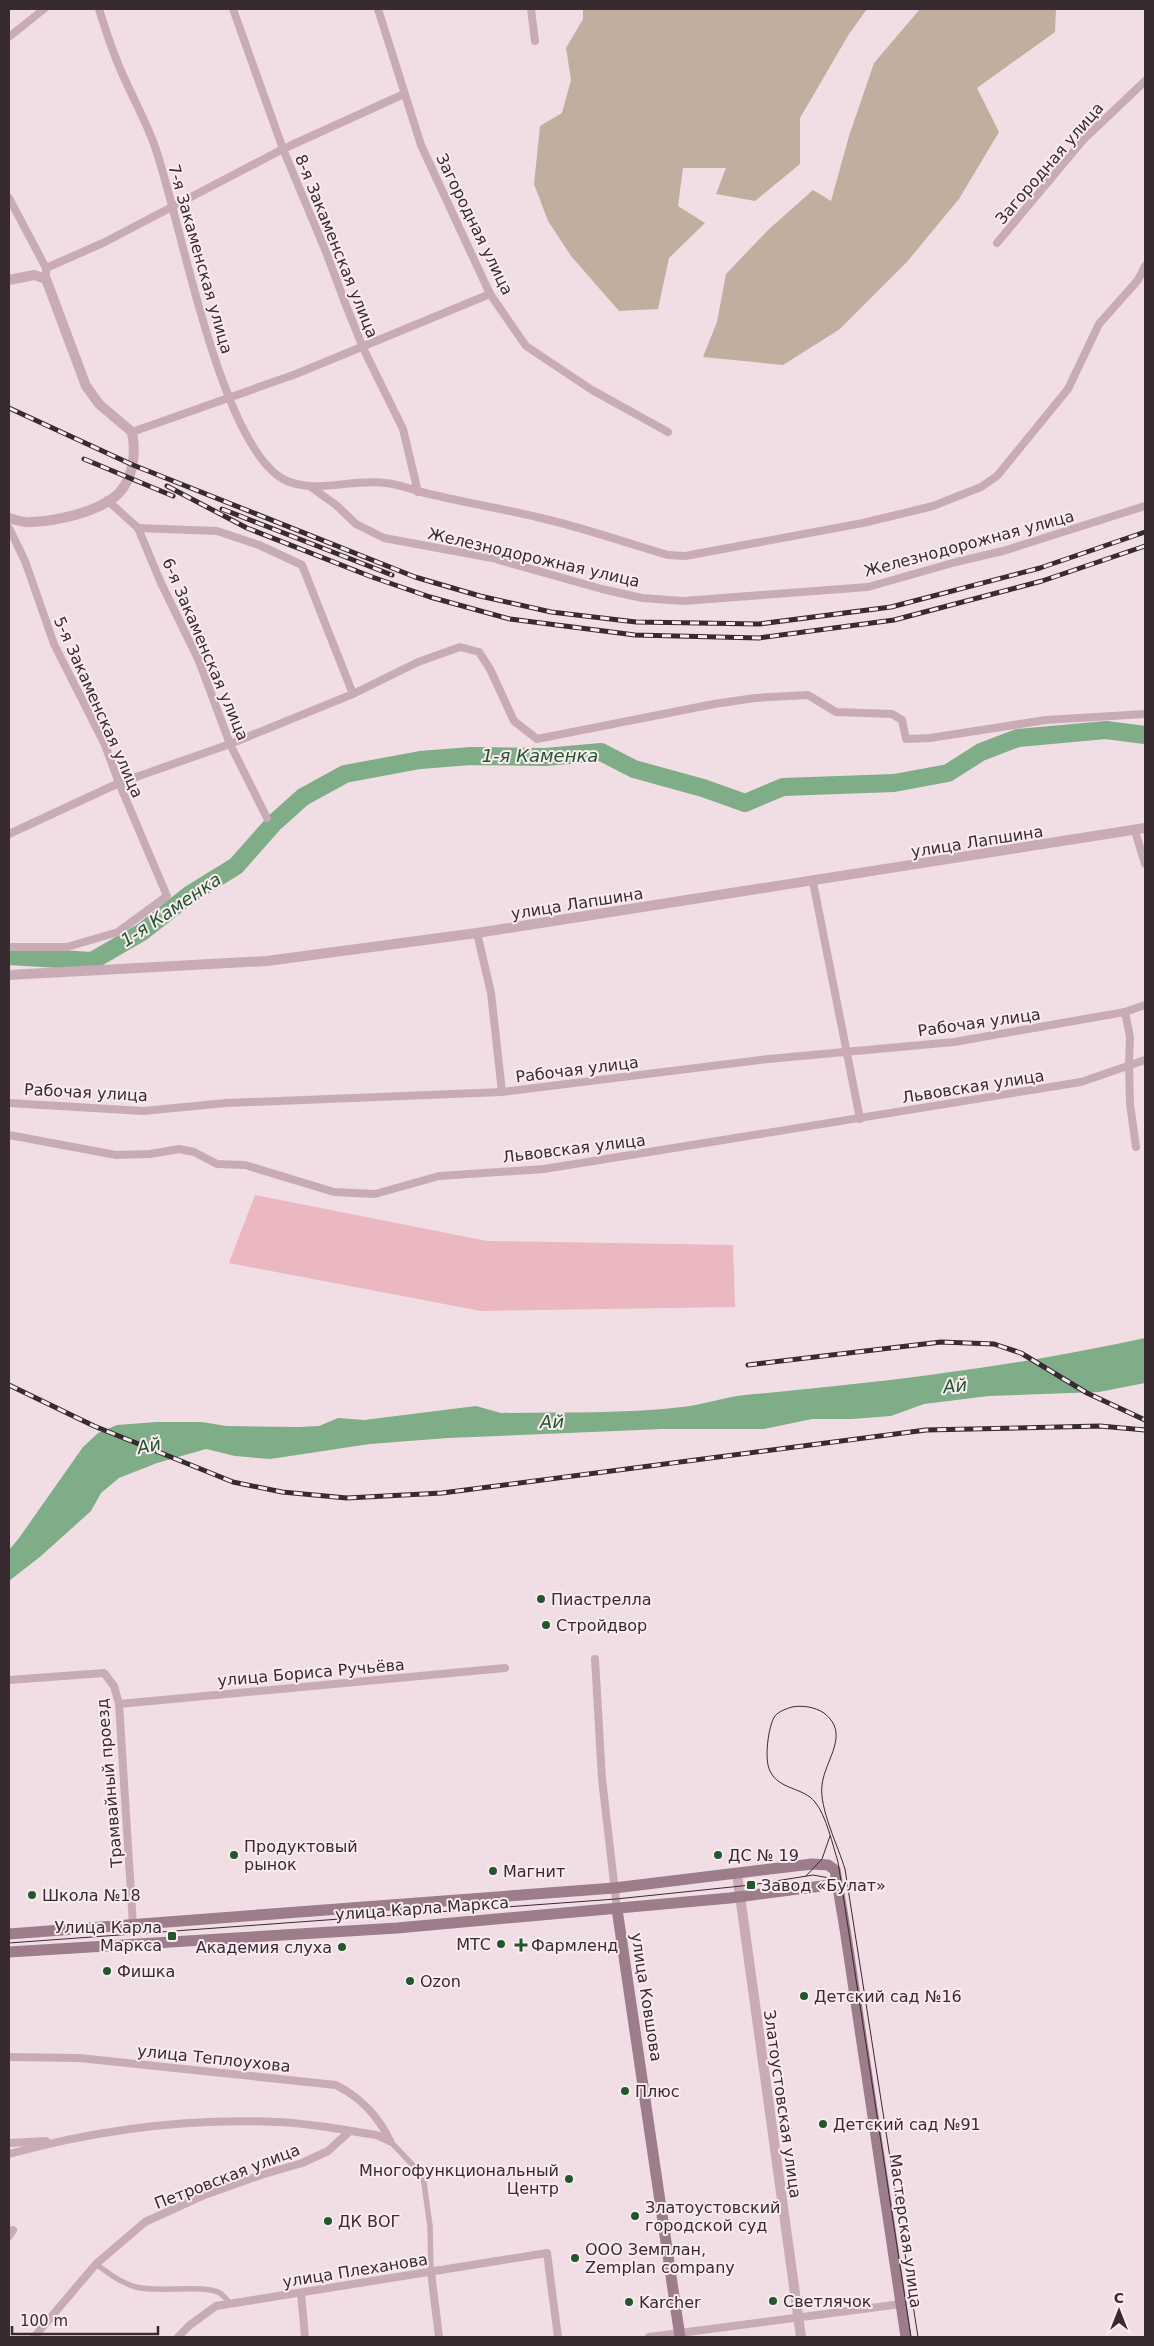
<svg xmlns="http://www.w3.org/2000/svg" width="1154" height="2346" viewBox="0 0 1154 2346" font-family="'DejaVu Sans',sans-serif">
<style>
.green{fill:#c0af9f}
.sand{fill:#ebb7c0}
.water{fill:#7fad88}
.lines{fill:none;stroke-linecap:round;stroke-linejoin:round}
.river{stroke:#7fad88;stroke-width:18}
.pedestrian{stroke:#c9abb6;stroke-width:5.5}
.minor{stroke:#c9abb6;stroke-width:8}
.tertiary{stroke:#c9abb6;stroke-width:10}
.secondary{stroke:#9d7c8c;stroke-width:11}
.tram{stroke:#372a31;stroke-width:1}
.rail-casing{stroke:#372a31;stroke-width:5}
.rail{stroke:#f9ebef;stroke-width:3;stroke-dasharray:9;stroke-linecap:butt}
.poi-dot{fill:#21572d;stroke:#f9ebef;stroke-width:2}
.labels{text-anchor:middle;stroke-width:4;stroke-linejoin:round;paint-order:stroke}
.street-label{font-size:16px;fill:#372a31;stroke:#f9ebef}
.poi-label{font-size:16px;fill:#372a31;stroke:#f9ebef;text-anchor:start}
.water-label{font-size:18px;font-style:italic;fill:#21572d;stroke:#f9ebef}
</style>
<rect width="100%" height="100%" fill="#f1dee4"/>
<g class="green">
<polygon points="583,9 867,9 849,34 800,118 800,164 755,201 716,194 726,168 683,168 678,206 705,223 669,258 658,309 619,311 571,256 548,221 534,184 540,126 562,113 571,80 566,48 583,19"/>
<polygon points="920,9 1056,9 1055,32 977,88 999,132 959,199 906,263 840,329 783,365 703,357 717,322 726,274 767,231 813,190 831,201 849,136 874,63"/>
</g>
<polygon class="sand" points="255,1195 487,1241 733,1245 735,1307 481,1311 229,1263"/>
<path class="water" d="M1145,1338v45l-46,9 -110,4 -65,8 -33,12 -39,3h-40l-48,10h-101l-215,9 -78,6 -100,15 -35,-3 -29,-7 -49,14 -38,15 -18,15 -10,18 -50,45 -32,25v-31l10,-12 64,-91 15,-14 19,-8 39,-3h46l24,4 73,1 20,-1 19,-8 26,2 112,-14 25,7c60,-1 121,1 181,-6 21,-2 42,-10 63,-12 134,-12 268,-28 400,-57z"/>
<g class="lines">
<polyline class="river" points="9,956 92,961 142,932 189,895 236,866 274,823 303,797 345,774 420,760 471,756 545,757 601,752 634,769 703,788 745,803 783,787 894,783 948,773 981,752 1018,738 1106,730 1145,735"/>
<g class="pedestrian">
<polyline points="390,2141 423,2176 430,2226 431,2272"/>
<path d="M96,2264c12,9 25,19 40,23 22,6 68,-3 84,6 4,3 8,8 11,11"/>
</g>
<g class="minor">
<path d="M99,9c5,16 10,32 16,47 11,30 28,58 39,88 26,70 66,308 133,337 31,13 66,-3 99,2 17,2 32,9 48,12 34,8 69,14 103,22 44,10 87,25 131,38l17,1 178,-33 70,-17 48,-19 16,-11 71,-87 31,-65 39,-44 7,-14"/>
<polyline points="233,9 283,149 326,252 344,300 363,348 403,429 418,492"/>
<polyline points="378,9 421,145 490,294 526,346 592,390 668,432"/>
<polyline points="531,9 535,41"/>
<polyline points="9,37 44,9"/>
<polyline points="9,198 46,268 46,279"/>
<polyline points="997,243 1084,139 1145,81"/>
<polyline points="46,268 103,243 283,149 404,94"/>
<polyline points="132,432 296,374 490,294"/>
<polyline points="311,487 336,505 356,524 384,538 492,558 602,589 642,598 683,601 868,587 956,562 1003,551 1145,506"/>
<polyline points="107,500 138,528 161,583 199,661 230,744 267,818"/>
<polyline points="9,528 25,561 54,644 105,745 119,783 167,896 118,932 67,947 9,947"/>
<polyline points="138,528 217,531 259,545 302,565 353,694"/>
<polyline points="1135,831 1145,864"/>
<polyline points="9,834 119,783 230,744 353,694 418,662 460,647 479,652 490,669 514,721 537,739 714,704 755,698 808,695 836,712 892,714 902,720 906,739 930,738 1046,720 1145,714"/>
<polyline points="813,882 860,1119"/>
<polyline points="477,933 491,993 502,1092"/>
<polyline points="1125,1012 1130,1037 1129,1064 1130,1104 1136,1147"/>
<polyline points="9,1103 143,1111 226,1103 502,1092 768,1059 954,1042 1125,1012 1145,1005"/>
<polyline points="9,1135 116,1155 150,1154 179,1149 194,1152 217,1164 245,1165 334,1192 375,1194 439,1176 544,1169 1081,1082 1145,1060"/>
<polyline points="595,1659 602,1779 617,1909"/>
<polyline points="9,1680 104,1673 114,1686 119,1704 133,1925"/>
<polyline points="119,1704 505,1668"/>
<path d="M9,2057l70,1 257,27c25,13 42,30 54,56"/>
<polyline points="9,2143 46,2141"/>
<path d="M9,2154c87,-24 177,-36 268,-32 33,1 66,8 99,13l14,6"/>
<polyline points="9,2236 13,2230"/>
<polyline points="431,2272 439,2337"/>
<polyline points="301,2293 305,2337"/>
<polyline points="34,2337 96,2264 145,2222 202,2196 261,2175 302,2163 328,2151 350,2131"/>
<polyline points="178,2337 190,2325 216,2306 547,2253 558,2337"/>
<polyline points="649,2337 901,2304"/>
</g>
<g class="tertiary">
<path d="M9,280l25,-5 12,4 40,107 13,18 33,28c4,20 2,46 -14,62 -19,18 -61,27 -87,28 -7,1 -15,-2 -22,-4"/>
<polyline points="9,975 267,961 477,933 1145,828"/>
<polyline points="737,1874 801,2337"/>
</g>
<g class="secondary">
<polyline points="617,1909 680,2337"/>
<polyline points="9,1934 614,1888 812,1864 828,1865 835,1870 845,1929 906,2337"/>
<polyline points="9,1952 397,1928 730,1898 837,1884"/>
</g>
<g class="tram">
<polyline points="806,1876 822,1859 830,1836"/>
<polyline points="9,1943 616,1899 751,1885 813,1875 835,1879 844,1887"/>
<path d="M911,2337l-73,-475c-5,-16 -12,-47 -23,-60 -12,-15 -36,-12 -45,-31 -6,-11 -2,-45 5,-55 4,-5 11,-7 17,-9 10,-2 23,0 32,6 27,21 1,46 -2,72 -3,23 16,61 23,84l73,468"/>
</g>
<defs>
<g id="rail">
<polyline points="9,408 133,465 415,577 480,596 551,612 636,622 759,624 891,607 1040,568 1145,532"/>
<polyline points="84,459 173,496"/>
<polyline points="167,486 247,528 372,577 430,597 510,619 635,635 759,638 894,620 1042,581 1145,546"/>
<polyline points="222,509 392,575"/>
<polyline points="748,1365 941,1342 994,1344 1021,1353 1087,1393 1145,1420"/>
<polyline points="9,1385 94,1426 233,1482 282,1492 347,1498 442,1493 926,1430 1100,1426 1145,1430"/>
</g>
</defs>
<use href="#rail" class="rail-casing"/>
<use href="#rail" class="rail"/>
</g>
<g class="poi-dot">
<circle cx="541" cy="1599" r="5"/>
<circle cx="546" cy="1625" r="5"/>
<circle cx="234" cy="1855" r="5"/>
<circle cx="718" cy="1855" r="5"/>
<circle cx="493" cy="1871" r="5"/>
<rect x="746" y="1880" width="10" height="10" rx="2.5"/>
<circle cx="32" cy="1895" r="5"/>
<rect x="167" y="1931" width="10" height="10" rx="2.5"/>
<circle cx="501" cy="1944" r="5"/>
<path d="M518.5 1937.5h5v5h5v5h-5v5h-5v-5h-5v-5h5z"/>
<circle cx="342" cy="1947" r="5"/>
<circle cx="107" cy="1971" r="5"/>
<circle cx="410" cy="1981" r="5"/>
<circle cx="804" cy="1996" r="5"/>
<circle cx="625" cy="2091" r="5"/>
<circle cx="823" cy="2124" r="5"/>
<circle cx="569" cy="2179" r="5"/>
<circle cx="635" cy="2216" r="5"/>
<circle cx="328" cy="2221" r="5"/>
<circle cx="575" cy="2258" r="5"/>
<circle cx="773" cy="2301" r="5"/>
<circle cx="629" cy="2302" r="5"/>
</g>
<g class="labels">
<g class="street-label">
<text transform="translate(1049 163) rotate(-49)" y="6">Загородная улица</text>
<text transform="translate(475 224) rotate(64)" y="6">Загородная улица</text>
<text transform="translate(337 246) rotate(68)" y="6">8-я Закаменская улица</text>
<text transform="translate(201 259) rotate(74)" y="6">7-я Закаменская улица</text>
<text transform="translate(969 543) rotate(-15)" y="6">Железнодорожная улица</text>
<text transform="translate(534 557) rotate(13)" y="6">Железнодорожная улица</text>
<text transform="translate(206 649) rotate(67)" y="6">6-я Закаменская улица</text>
<text transform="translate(99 707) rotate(66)" y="6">5-я Закаменская улица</text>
<text transform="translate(977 841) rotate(-9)" y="6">улица Лапшина</text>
<text transform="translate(577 903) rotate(-9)" y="6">улица Лапшина</text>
<text transform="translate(979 1022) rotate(-8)" y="6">Рабочая улица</text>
<text transform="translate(577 1069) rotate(-7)" y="6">Рабочая улица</text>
<text transform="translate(973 1086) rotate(-9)" y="6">Львовская улица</text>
<text transform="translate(86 1092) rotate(3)" y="6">Рабочая улица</text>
<text transform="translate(574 1148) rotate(-7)" y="6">Львовская улица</text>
<text transform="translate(311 1672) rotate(-5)" y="6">улица Бориса Ручьёва</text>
<text transform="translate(109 1783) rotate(-95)" y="6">Трамвайный проезд</text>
<text transform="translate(422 1908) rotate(-4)" y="6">улица Карла Маркса</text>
<text transform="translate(647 1997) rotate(81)" y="6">улица Ковшова</text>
<text transform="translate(214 2058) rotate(6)" y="6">улица Теплоухова</text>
<text transform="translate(783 2104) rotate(82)" y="6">Златоустовская улица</text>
<text transform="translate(227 2176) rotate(-21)" y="6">Петровская улица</text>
<text transform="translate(906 2231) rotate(82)" y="6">Мастерская улица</text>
<text transform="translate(355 2270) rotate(-9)" y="6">улица Плеханова</text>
</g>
<g class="poi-label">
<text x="551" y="1605">Пиастрелла</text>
<text x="556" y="1631">Стройдвор</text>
<text x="244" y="1852">Продуктовый<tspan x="244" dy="18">рынок</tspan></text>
<text x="728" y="1861">ДС № 19</text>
<text x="503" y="1877">Магнит</text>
<text x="761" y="1891">Завод «Булат»</text>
<text x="42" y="1901">Школа №18</text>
<text x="162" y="1933" text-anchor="end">Улица Карла<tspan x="162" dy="18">Маркса</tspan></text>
<text x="491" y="1950" text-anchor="end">МТС</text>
<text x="531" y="1951">Фармленд</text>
<text x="332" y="1953" text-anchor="end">Академия слуха</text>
<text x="117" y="1977">Фишка</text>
<text x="420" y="1987">Ozon</text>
<text x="814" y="2002">Детский сад №16</text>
<text x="635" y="2097">Плюс</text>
<text x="833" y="2130">Детский сад №91</text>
<text x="559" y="2176" text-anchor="end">Многофункциональный<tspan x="559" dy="18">Центр</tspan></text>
<text x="645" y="2213">Златоустовский<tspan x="645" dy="18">городской суд</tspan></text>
<text x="338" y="2227">ДК ВОГ</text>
<text x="585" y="2255">ООО Земплан,<tspan x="585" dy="18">Zemplan company</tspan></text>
<text x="783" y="2307">Светлячок</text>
<text x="639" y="2308">Karcher</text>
</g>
<g class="water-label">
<text x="540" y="762">1-я Каменка</text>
<text transform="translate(171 910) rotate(-34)" y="6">1-я Каменка</text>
<text transform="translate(955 1386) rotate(-6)" y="6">Ай</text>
<text transform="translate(552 1422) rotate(-1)" y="6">Ай</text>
<text transform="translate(149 1446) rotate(-12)" y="6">Ай</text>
</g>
</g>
<rect width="1154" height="2346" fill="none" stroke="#372a31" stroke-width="20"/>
<g transform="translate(1119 2311)" stroke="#f9ebef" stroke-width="4" paint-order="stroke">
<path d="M0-4L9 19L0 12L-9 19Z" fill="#372a31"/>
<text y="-8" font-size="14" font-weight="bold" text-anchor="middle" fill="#372a31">С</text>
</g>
<path d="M12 2326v8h146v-8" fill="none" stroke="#372a31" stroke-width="2.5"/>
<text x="20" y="2326" font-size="15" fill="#372a31" stroke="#f9ebef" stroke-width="4" paint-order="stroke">100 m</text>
</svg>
